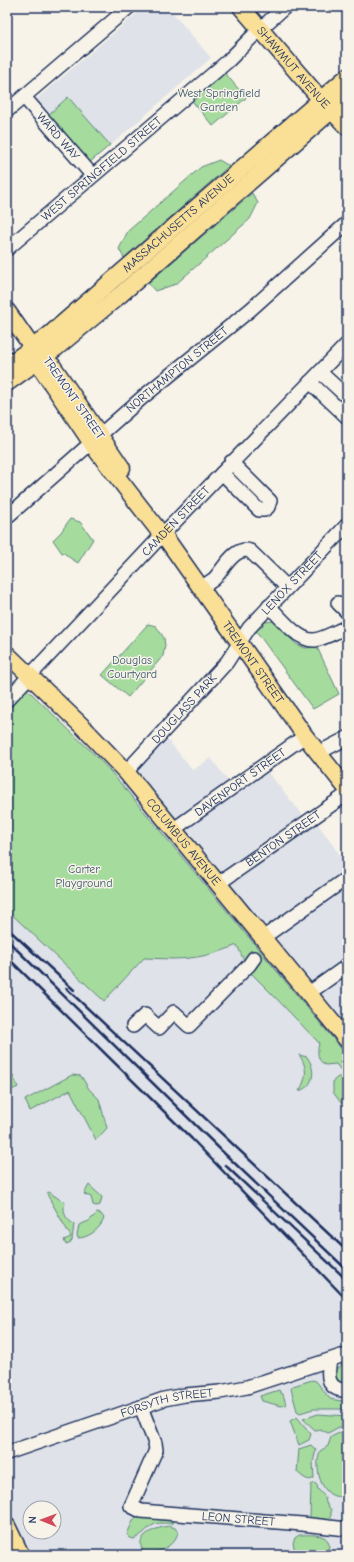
<svg xmlns="http://www.w3.org/2000/svg" width="354" height="1562" viewBox="0 0 354 1562" font-family="'Comic Neue',sans-serif">
<style>
.built{fill:#dfe2e8;fill-rule:evenodd}
.green{fill:#a6db9e;stroke:#60857e}
.lines{fill:none;stroke-linecap:round;stroke-linejoin:round}
.minor-casing{stroke:#1b2f5e;stroke-width:16}
.major-casing{stroke:#1b2f5e;stroke-width:19}
.minor{stroke:#f7f3e8;stroke-width:13}
.major{stroke:#fadf96;stroke-width:16}
.tram{stroke:#1b2f5e;stroke-width:1}
.rail{stroke:#1b2f5e;stroke-width:2.5}
.labels{text-anchor:middle;stroke-width:3;stroke-linejoin:round;paint-order:stroke}
.street-label{font-size:12px;fill:#1b2f5e;stroke:#f7f3e8}
.park-label{font-size:12px;fill:#3e5a6e;stroke:#f7f3e8}
</style>
<rect width="100%" height="100%" fill="#f7f3e8"/>
<filter id="ink" filterUnits="userSpaceOnUse"><feTurbulence type="fractalNoise" baseFrequency=".025" numOctaves="2"/><feDisplacementMap in="SourceGraphic" scale="8" xChannelSelector="R" yChannelSelector="G"/><feConvolveMatrix kernelMatrix="1 2 1 2 8 2 1 2 1" color-interpolation-filters="sRGB"/></filter>
<g filter="url(#ink)">
<g class="built">
<polygon points="144,7 168,7 211,58 88,165 33,102"/>
<path d="M41,702l57,56 21,23 47,-43 27,32 18,-12 17,23 30,-21 52,64 5,-4 32,45v108l-9,6 9,12v564h-340v-834zM30,1508h24v24h-24z"/>
</g>
<g class="green">
<polygon points="225,73 246,98 213,126 192,101"/>
<polygon points="68,97 110,145 89,163 48,115"/>
<polygon points="219,160 229,166 124,258 119,249 128,231 201,167"/>
<polygon points="252,193 258,203 250,219 176,284 155,291 148,283"/>
<polygon points="70,519 80,522 93,539 78,563 67,556 65,553 62,553 53,540 61,532"/>
<polygon points="273,621 296,644 305,648 317,647 339,694 313,709 256,631 265,622"/>
<polygon points="148,624 156,626 164,638 165,646 163,656 128,697 102,675"/>
<path d="M27,689l71,69 14,15 228,274 7,10v21l-11,-14 -11,1c-8,-5 -8,-13 -6,-22l-46,-48 -25,-25 -11,-25c-20,9 -42,14 -65,14 -9,0 -19,-1 -28,-1l-40,43 -97,-91v-200z"/>
<path d="M299,1055l8,2c9,12 8,29 -8,34 8,-12 9,-24 0,-36z"/>
<polygon points="7,1063 18,1087 7,1092"/>
<polygon points="72,1075 81,1076 89,1089 99,1099 107,1128 96,1140 70,1090 30,1111 25,1100"/>
<polygon points="338,1077 342,1077 347,1079 347,1100 341,1103 333,1092 333,1081"/>
<polygon points="89,1185 102,1197 100,1205 96,1206 93,1205 91,1197 84,1194"/>
<path d="M49,1192l16,11c-3,9 1,17 9,21l-2,16 -3,4 -3,1 -2,-5 7,-3 -23,-41 -1,-3z"/>
<path d="M97,1213l4,1 3,4c-3,11 -16,20 -26,20l-1,-3 2,-10 10,-4z"/>
<polygon points="343,1364 347,1364 347,1383 340,1382 336,1377 338,1368"/>
<polygon points="312,1380 316,1381 330,1399 347,1402 347,1409 313,1409 300,1413 297,1411 291,1389 293,1386"/>
<polygon points="279,1390 281,1393 283,1394 286,1405 281,1406 262,1401 260,1396"/>
<polygon points="318,1414 347,1416 347,1423 345,1427 339,1427 328,1433 320,1429 315,1430 303,1419"/>
<polygon points="297,1417 311,1434 309,1440 299,1445 290,1421"/>
<path d="M339,1433l8,1v60c-18,10 -29,-12 -29,-27 -1,-6 1,-11 2,-16l8,-5 3,-9z"/>
<path d="M311,1445l5,5 -3,12 1,16c-6,5 -12,-2 -17,-6l2,-23z"/>
<polygon points="315,1483 318,1487 317,1488 325,1497 326,1503 331,1510 331,1520 310,1518 311,1485"/>
<path d="M137,1517l35,4 2,2c-6,1 -13,-1 -19,1 -8,4 -14,13 -22,15l-4,-2 -2,-3 7,-15z"/>
<path d="M170,1526l5,2 3,4c-2,13 -23,25 -35,19 -10,-16 15,-24 27,-25z"/>
<path d="M299,1535c8,0 25,-2 29,6 2,4 0,10 -1,14h-31l-3,-12 2,-5z"/>
</g>
<g class="lines">
<defs>
<g id="minor">
<path id="s1" d="M24,97l68,78"/>
<polyline points="7,111 129,7"/>
<path id="s2" d="M7,249l221,-188 32,-32 25,-22"/>
<polyline points="320,372 347,397"/>
<polyline points="310,382 347,417"/>
<polyline points="222,473 259,510 264,510 268,507 270,501 231,462"/>
<path id="s3" d="M7,517l136,-120 107,-87 97,-87"/>
<path d="M201,588c4,-3 9,-6 13,-9 9,-9 21,-34 36,-28l37,36"/>
<polyline points="338,603 347,612"/>
<path d="M269,606c11,11 30,36 46,34 11,-2 22,-9 32,-13"/>
<path id="s4" d="M7,700l156,-166 184,-190"/>
<polyline points="318,753 347,738"/>
<path id="s5" d="M126,772l101,-110 22,-34 98,-103"/>
<path id="s6" d="M174,829l131,-93"/>
<path id="s7" d="M219,883l128,-89"/>
<polyline points="264,937 347,878"/>
<polyline points="309,993 347,966"/>
<polyline points="133,1026 145,1015 159,1028 174,1012 189,1026 249,965 254,958"/>
<path d="M330,1361c-3,14 -3,30 17,29"/>
<path id="s8" d="M141,1407l14,36 1,7 -25,56 10,5 161,13 45,5"/>
<path id="s9" d="M7,1453l157,-54 21,-4 35,-3 27,-5 94,-31h6"/>
</g>
<g id="major">
<path id="s10" d="M241,7l76,88 30,32"/>
<path id="s11" d="M7,311l25,36 5,15 60,89 62,80 4,3 142,202 42,53"/>
<polyline points="52,365 122,468"/>
<path id="s12" d="M7,366l41,-30 299,-259"/>
<polyline points="7,383 56,348 120,295 347,97"/>
<path id="s13" d="M7,654l75,72 44,46 221,268"/>
<polyline points="7,1526 21,1555"/>
</g>
</defs>
<use href="#minor" class="minor-casing"/>
<use href="#major" class="major-casing"/>
<use href="#minor" class="minor"/>
<use href="#major" class="major"/>
<polyline class="tram" points="7,1553 8,1555"/>
<g class="rail">
<polyline points="7,928 74,990"/>
<polyline points="7,940 226,1155 347,1270"/>
<polyline points="7,957 192,1139 347,1300"/>
<polyline points="66,988 347,1251"/>
<polyline points="225,1165 347,1280"/>
</g>
</g>
</g>
<g class="labels">
<g class="street-label">
<text dy="4" stroke="none"><textPath href="#s10" startOffset="80">SHAWMUT AVENUE</textPath></text>
<text dy="4" stroke="none"><textPath href="#s1" startOffset="52">WARD WAY</textPath></text>
<text dy="4" stroke="none"><textPath href="#s2" startOffset="124">WEST SPRINGFIELD STREET</textPath></text>
<text dy="4" stroke="none"><textPath href="#s12" startOffset="223">MASSACHUSETTS AVENUE</textPath></text>
<text dy="4" stroke="none"><textPath href="#s3" startOffset="225">NORTHAMPTON STREET</textPath></text>
<text transform="translate(74 398) rotate(55)" y="4">TREMONT STREET</text>
<text dy="4" stroke="none"><textPath href="#s4" startOffset="246">CAMDEN STREET</textPath></text>
<text dy="4" stroke="none"><textPath href="#s5" startOffset="252">LENOX STREET</textPath></text>
<text dy="4" stroke="none"><textPath href="#s11" startOffset="430">TREMONT STREET</textPath></text>
<text dy="4" stroke="none"><textPath href="#s5" startOffset="86">DOUGLASS PARK</textPath></text>
<text dy="4" stroke="none"><textPath href="#s6" startOffset="81">DAVENPORT STREET</textPath></text>
<text dy="4" stroke="none"><textPath href="#s7" startOffset="78">BENTON STREET</textPath></text>
<text dy="4" stroke="none"><textPath href="#s13" startOffset="258">COLUMBUS AVENUE</textPath></text>
<text dy="4" stroke="none"><textPath href="#s9" startOffset="168">FORSYTH STREET</textPath></text>
<text dy="4" stroke="none"><textPath href="#s8" startOffset="216">LEON STREET</textPath></text>
</g>
<g class="park-label">
<text x="219" y="97">West Springfield<tspan x="219" dy="14">Garden</tspan></text>
<text x="132" y="664">Douglas<tspan x="132" dy="14">Courtyard</tspan></text>
<text x="84" y="873">Carter<tspan x="84" dy="14">Playground</tspan></text>
</g>
</g>
<rect width="354" height="1562" fill="none" stroke="#f7f3e8" stroke-width="24"/>
<rect x="12" y="12" width="330" height="1538" fill="none" stroke="#1b2f5e" stroke-width="1.5" filter="url(#ink)"/>
<g transform="translate(42 1520) rotate(271)"><circle r="19" fill="#f7f3e8" stroke="#9fa5b1"/>
<path d="M0-3L7 15L0 10L-7 15Z" fill="#d1495b"/>
<text y="-6" font-size="11" font-weight="bold" text-anchor="middle" fill="#1b2f5e">N</text>
</g>
</svg>
